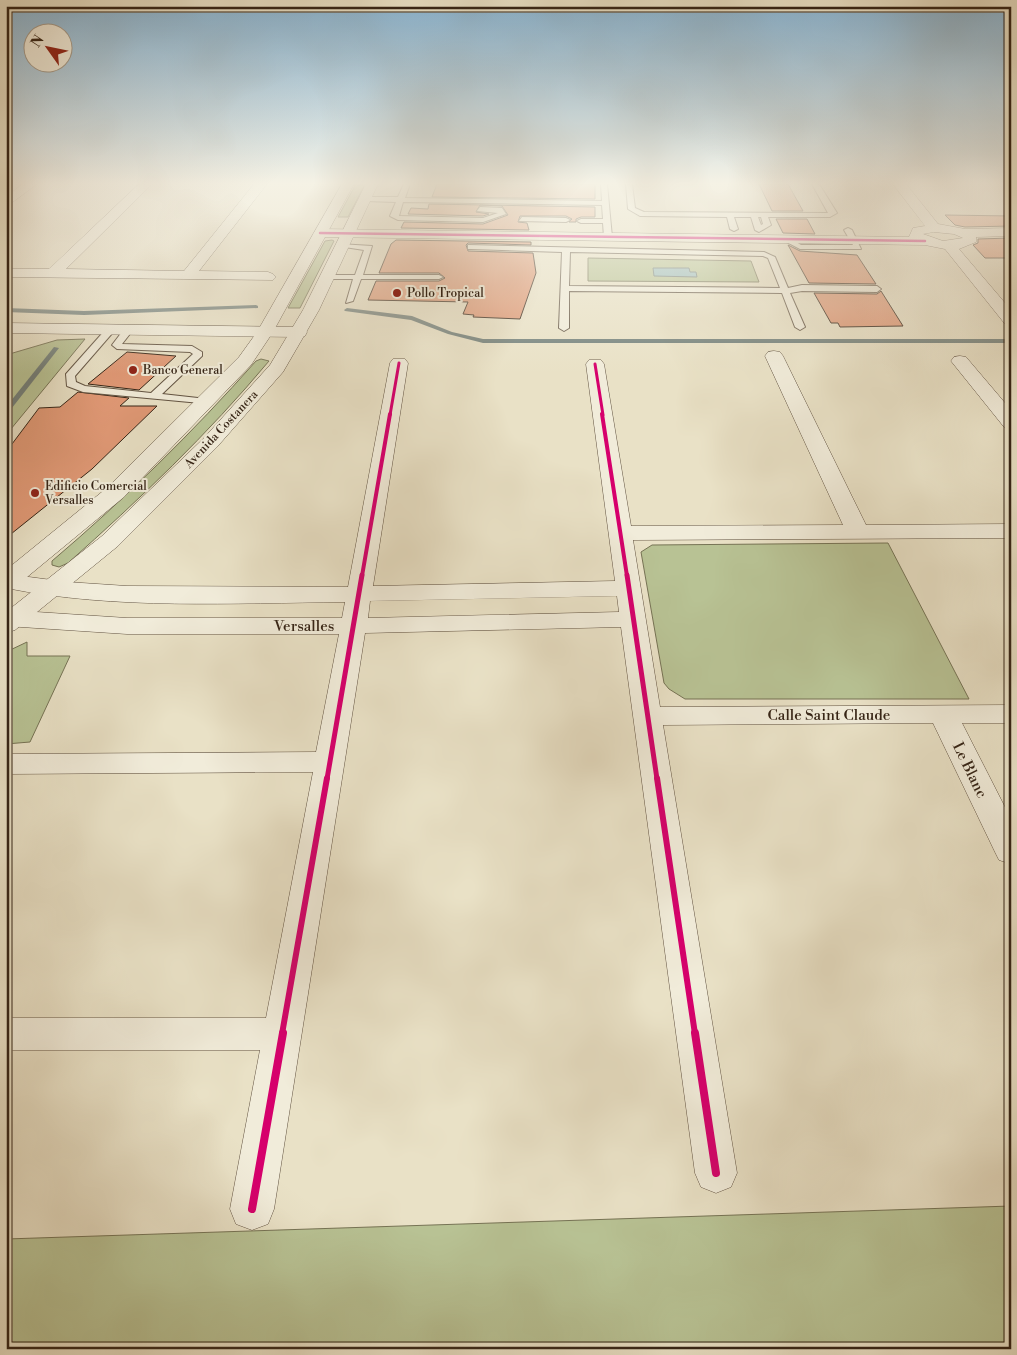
<svg xmlns="http://www.w3.org/2000/svg" width="1017" height="1355" viewBox="0 0 1017 1355" font-family="'Libre Bodoni',serif">
<style>
.green{fill:#b8c294;stroke:#767355}
.water{fill:#9abcbd;stroke:#727f7a}
.lines{fill:none;stroke-linecap:round;stroke-linejoin:round}
.stream{fill:#727f7a;fill-rule:evenodd}
.building{fill:#e19976;stroke:#352416}
.service-casing{stroke:#625342;stroke-width:2}
.minor-casing{stroke:#625342;stroke-width:1}
.tertiary-casing{stroke:#625342;stroke-width:1}
.service{fill:#f1ecda;fill-rule:evenodd}
.minor{fill:#f1ecda;fill-rule:evenodd}
.tertiary{fill:#f1ecda;fill-rule:evenodd}
.cycleway-far5-casing{stroke:#f1ecda;stroke-width:4}
.cycleway-far4-casing{stroke:#f1ecda;stroke-width:5}
.cycleway-far3-casing{stroke:#f1ecda;stroke-width:6}
.cycleway-far2-casing{stroke:#f1ecda;stroke-width:8}
.cycleway-far1-casing{stroke:#f1ecda;stroke-width:9}
.cycleway-casing{stroke:#f1ecda;stroke-width:11}
.cycleway-far5{stroke:#d6006c;stroke-width:2.5}
.cycleway-far4{stroke:#d6006c;stroke-width:3}
.cycleway-far3{stroke:#d6006c;stroke-width:4}
.cycleway-far2{stroke:#d6006c;stroke-width:5}
.cycleway-far1{stroke:#d6006c;stroke-width:6}
.cycleway{stroke:#d6006c;stroke-width:8}
.poi-dot{fill:#8f2418;stroke:#f1ecda;stroke-width:2}
.labels{text-anchor:middle;stroke-width:4;stroke-linejoin:round;paint-order:stroke}
.far-poi-label{font-size:12px;fill:#352416;stroke:#f1ecda;text-anchor:start}
.far-street-label{font-size:12px;fill:#352416;stroke:#f1ecda}
.street-label{font-size:15px;fill:#352416;stroke:#f1ecda}
</style>
<rect width="100%" height="100%" fill="#e9e1c6"/>
<filter id="stains"><feTurbulence type="fractalNoise" baseFrequency=".004" numOctaves="4"/><feColorMatrix values="0 0 0 0 .2 0 0 0 0 .09 0 0 0 0 .02 0 0 0 .5 -.17"/></filter>
<radialGradient id="worn" r=".72"><stop offset=".6" stop-color="#630" stop-opacity="0"/><stop offset="1" stop-color="#630" stop-opacity=".3"/></radialGradient>
<g class="green">
<polygon points="356,184 365,184 348,217 338,217"/>
<polygon points="332,240 334,241 300,308 288,308 325,241"/>
<polygon points="588,258 751,261 759,282 588,281"/>
<polygon points="85,339 6,435 6,355 57,340"/>
<path d="M261,359l8,2c-61,73 -130,139 -201,202l-9,4 -7,-2v-4c73,-62 141,-129 204,-200z"/>
<polygon points="888,543 969,699 685,699 669,689 664,683 641,552 652,545"/>
<polygon points="27,642 27,656 70,656 30,742 6,744 6,652"/>
<polygon points="1011,1206 1011,1349 6,1349 6,1239"/>
</g>
<polygon class="water" points="653,268 689,268 690,272 696,272 697,277 654,276"/>
<g class="lines">
<g class="stream">
<polygon points="256,305 258,306 258,308 84,315 6,312 6,308 84,311"/>
<polygon points="347,308 412,316 452,332 483,339 1011,339 1011,343 483,343 448,334 411,320 345,311 344,310"/>
<polygon points="54,347 59,348 8,413 6,414 6,407"/>
</g>
</g>
<g class="building">
<polygon points="437,184 595,184 595,199 432,197"/>
<polygon points="759,184 788,184 803,211 772,211"/>
<polygon points="429,204 595,207 595,217 581,217 576,219 576,222 569,222 572,219 566,216 520,216 518,222 527,223 529,230 401,228 404,222 483,224 508,215 502,206 480,205 476,212 489,214 483,216 408,214 411,208 428,209"/>
<polygon points="945,215 1011,216 1011,226 965,227 955,225"/>
<polygon points="776,219 807,219 815,234 783,233"/>
<polygon points="1011,238 1011,258 985,258 973,245 978,243 978,239"/>
<polygon points="396,240 531,242 531,245 468,243 466,245 468,251 533,253 536,273 520,319 473,317 474,315 463,314 468,302 368,300 376,281 439,281 445,278 439,273 379,273 391,244"/>
<polygon points="788,245 800,251 857,255 876,284 809,283"/>
<polygon points="881,291 903,326 840,327 838,323 831,323 814,293 877,294"/>
<polygon points="127,352 176,356 139,390 88,384"/>
<polygon points="78,392 129,398 120,406 157,406 92,469 6,538 6,452 39,408 60,407"/>
</g>
<g class="lines">
<defs>
<g id="service">
<polygon points="404,184 410,184 405,198 602,201 601,184 607,184 612,237 608,239 604,237 603,223 581,223 577,221 581,219 603,219 602,205 403,202 399,216 483,218 498,213 477,211 480,207 502,208 506,214 483,222 398,220 390,216 396,202 365,201 362,199 365,197 398,197"/>
<path d="M626,184h6l3,24 9,4 184,1 -16,-29h7l18,29 -7,4h-62l3,8 -12,7 -4,-2 -4,-13h-17l4,12 -4,2 -4,-2 -3,-12 -87,-1 -12,-7zM758,217h3l2,7 -2,1z"/>
<polygon points="522,217 566,218 570,220 566,222 519,221"/>
<polygon points="848,228 852,230 861,249 800,249 781,239 788,237 801,245 853,245 844,230"/>
<polygon points="339,244 372,246 363,275 439,275 443,277 439,279 361,279 353,301 346,303 353,279 327,279 323,277 327,275 355,275 364,250 338,246"/>
<path d="M468,245l296,7 11,5 13,31 14,-3 75,1 4,3 -4,3 -75,-1 -12,2 15,34 -5,3 -5,-3 -13,-34 -213,-2v37l-5,3 -5,-3 3,-76 -91,-3h-3zM570,252l193,4 5,2 12,30 -211,-2z"/>
<polygon points="110,327 115,330 75,376 76,382 85,386 151,393 193,354 190,352 117,349 112,345 125,328 128,327 133,330 122,344 192,346 202,352 202,356 162,394 207,399 212,402 211,404 83,392 67,386 66,374 107,328"/>
</g>
<g id="minor">
<polygon points="23,184 37,184 6,207 6,197"/>
<polygon points="139,184 152,184 66,269 184,271 254,184 267,184 199,271 268,272 273,274 276,277 273,280 6,277 6,269 49,269"/>
<path d="M893,184h13l32,40 27,5 46,-1v8l-35,1v5l-17,7 52,61v16l-6,-2 -60,-75 -20,-4 -605,-8 -7,-4 7,-4 589,8 4,-9 12,-2zM934,232l20,2 9,4 -20,3 -20,-7z"/>
<polygon points="6,323 299,327 305,328 307,332 305,336 299,337 6,333"/>
<path d="M774,351l6,1 3,4 83,169 145,-1v14l-378,2 27,167 351,-2v18h-49l49,96v45l-12,-4 -4,-8 -62,-129 -270,2 74,448 -6,14 -15,6 -15,-6 -6,-14 -74,-546 -256,6 -91,576 -6,15 -16,6 -16,-6 -6,-15 30,-159h-254v-32h260l47,-246 -307,2v-20l310,-2 23,-118h-212l-121,-8v-16l121,8h215l3,-16c-112,1 -229,8 -339,-14v-14l61,8 60,4 221,1 42,-224 3,-4h12l3,4 -35,223 242,-5 -29,-217 3,-4h12l3,4 27,162 212,-1 -78,-169 3,-4zM617,596l2,16 -251,6 2,-17z"/>
<polygon points="960,356 966,357 1011,410 1011,429 1004,427 951,361 954,357"/>
</g>
<g id="tertiary">
<polygon points="342,184 354,184 273,332 251,365 124,497 15,587 6,589 6,570 108,487 239,357 257,332"/>
<polygon points="366,184 378,184 319,310 283,372 217,447 118,546 15,630 6,633 6,612 102,536 203,439 270,365 303,310"/>
</g>
</defs>
<use href="#service" class="service-casing"/>
<use href="#minor" class="minor-casing"/>
<use href="#tertiary" class="tertiary-casing"/>
<use href="#service" class="service"/>
<use href="#minor" class="minor"/>
<use href="#tertiary" class="tertiary"/>
<defs>
<polyline id="cycleway-far5" points="320,233 925,241"/>
<g id="cycleway-far4">
<polyline points="595,364 603,415"/>
<polyline points="390,415 399,363"/>
</g>
<g id="cycleway-far3">
<polyline points="602,414 627,576"/>
<polyline points="362,576 390,414"/>
</g>
<g id="cycleway-far2">
<polyline points="627,575 657,779"/>
<polyline points="327,779 362,575"/>
</g>
<g id="cycleway-far1">
<polyline points="657,778 695,1034"/>
<polyline points="282,1034 327,778"/>
</g>
<g id="cycleway">
<polyline points="695,1033 716,1173"/>
<polyline points="252,1209 283,1033"/>
</g>
</defs>
<use href="#cycleway-far5" class="cycleway-far5-casing"/>
<use href="#cycleway-far4" class="cycleway-far4-casing"/>
<use href="#cycleway-far3" class="cycleway-far3-casing"/>
<use href="#cycleway-far2" class="cycleway-far2-casing"/>
<use href="#cycleway-far1" class="cycleway-far1-casing"/>
<use href="#cycleway" class="cycleway-casing"/>
<use href="#cycleway-far5" class="cycleway-far5"/>
<use href="#cycleway-far4" class="cycleway-far4"/>
<use href="#cycleway-far3" class="cycleway-far3"/>
<use href="#cycleway-far2" class="cycleway-far2"/>
<use href="#cycleway-far1" class="cycleway-far1"/>
<use href="#cycleway" class="cycleway"/>
</g>
<linearGradient id="sky" x2="0" y2="1"><stop stop-color="#89b7d7"/><stop offset="0.49" stop-color="#f5f2e5"/><stop offset="1" stop-color="#f5f2e5" stop-opacity="0"/></linearGradient>
<rect width="1017" height="374" fill="url(#sky)"/>
<g class="poi-dot">
<circle cx="397" cy="293" r="5"/>
<circle cx="133" cy="370" r="5"/>
<circle cx="35" cy="493" r="5"/>
</g>
<g class="labels">
<g class="far-poi-label">
<text x="407" y="297">Pollo Tropical</text>
<text x="143" y="374">Banco General</text>
<text x="45" y="490">Edificio Comercial<tspan x="45" dy="14">Versalles</tspan></text>
</g>
<g class="far-street-label">
<text transform="translate(221 429) rotate(-47)" y="4">Avenida Costanera</text>
</g>
<g class="street-label">
<text x="304" y="631">Versalles</text>
<text x="829" y="720">Calle Saint Claude</text>
<text transform="translate(970 770) rotate(64)" y="5">Le Blanc</text>
</g>
</g>
<rect width="1017" height="1355" fill="none" stroke="#e9e1c6" stroke-width="25"/>
<rect x="8" y="8" width="1002" height="1340" fill="none" stroke="#352416" stroke-width="2.5"/>
<rect x="12" y="12" width="992" height="1330" fill="none" stroke="#352416"/>
<g transform="translate(48 48) rotate(303)"><circle r="24" fill="#f1ecda" stroke="#a69c8c"/>
<path d="M0-4L9 19L0 12L-9 19Z" fill="#8f2418"/>
<text y="-8" font-size="14" font-weight="bold" text-anchor="middle" fill="#352416">N</text>
</g>
<rect width="100%" height="100%" filter="url(#stains)"/>
<rect width="100%" height="100%" fill="url(#worn)"/>
</svg>
